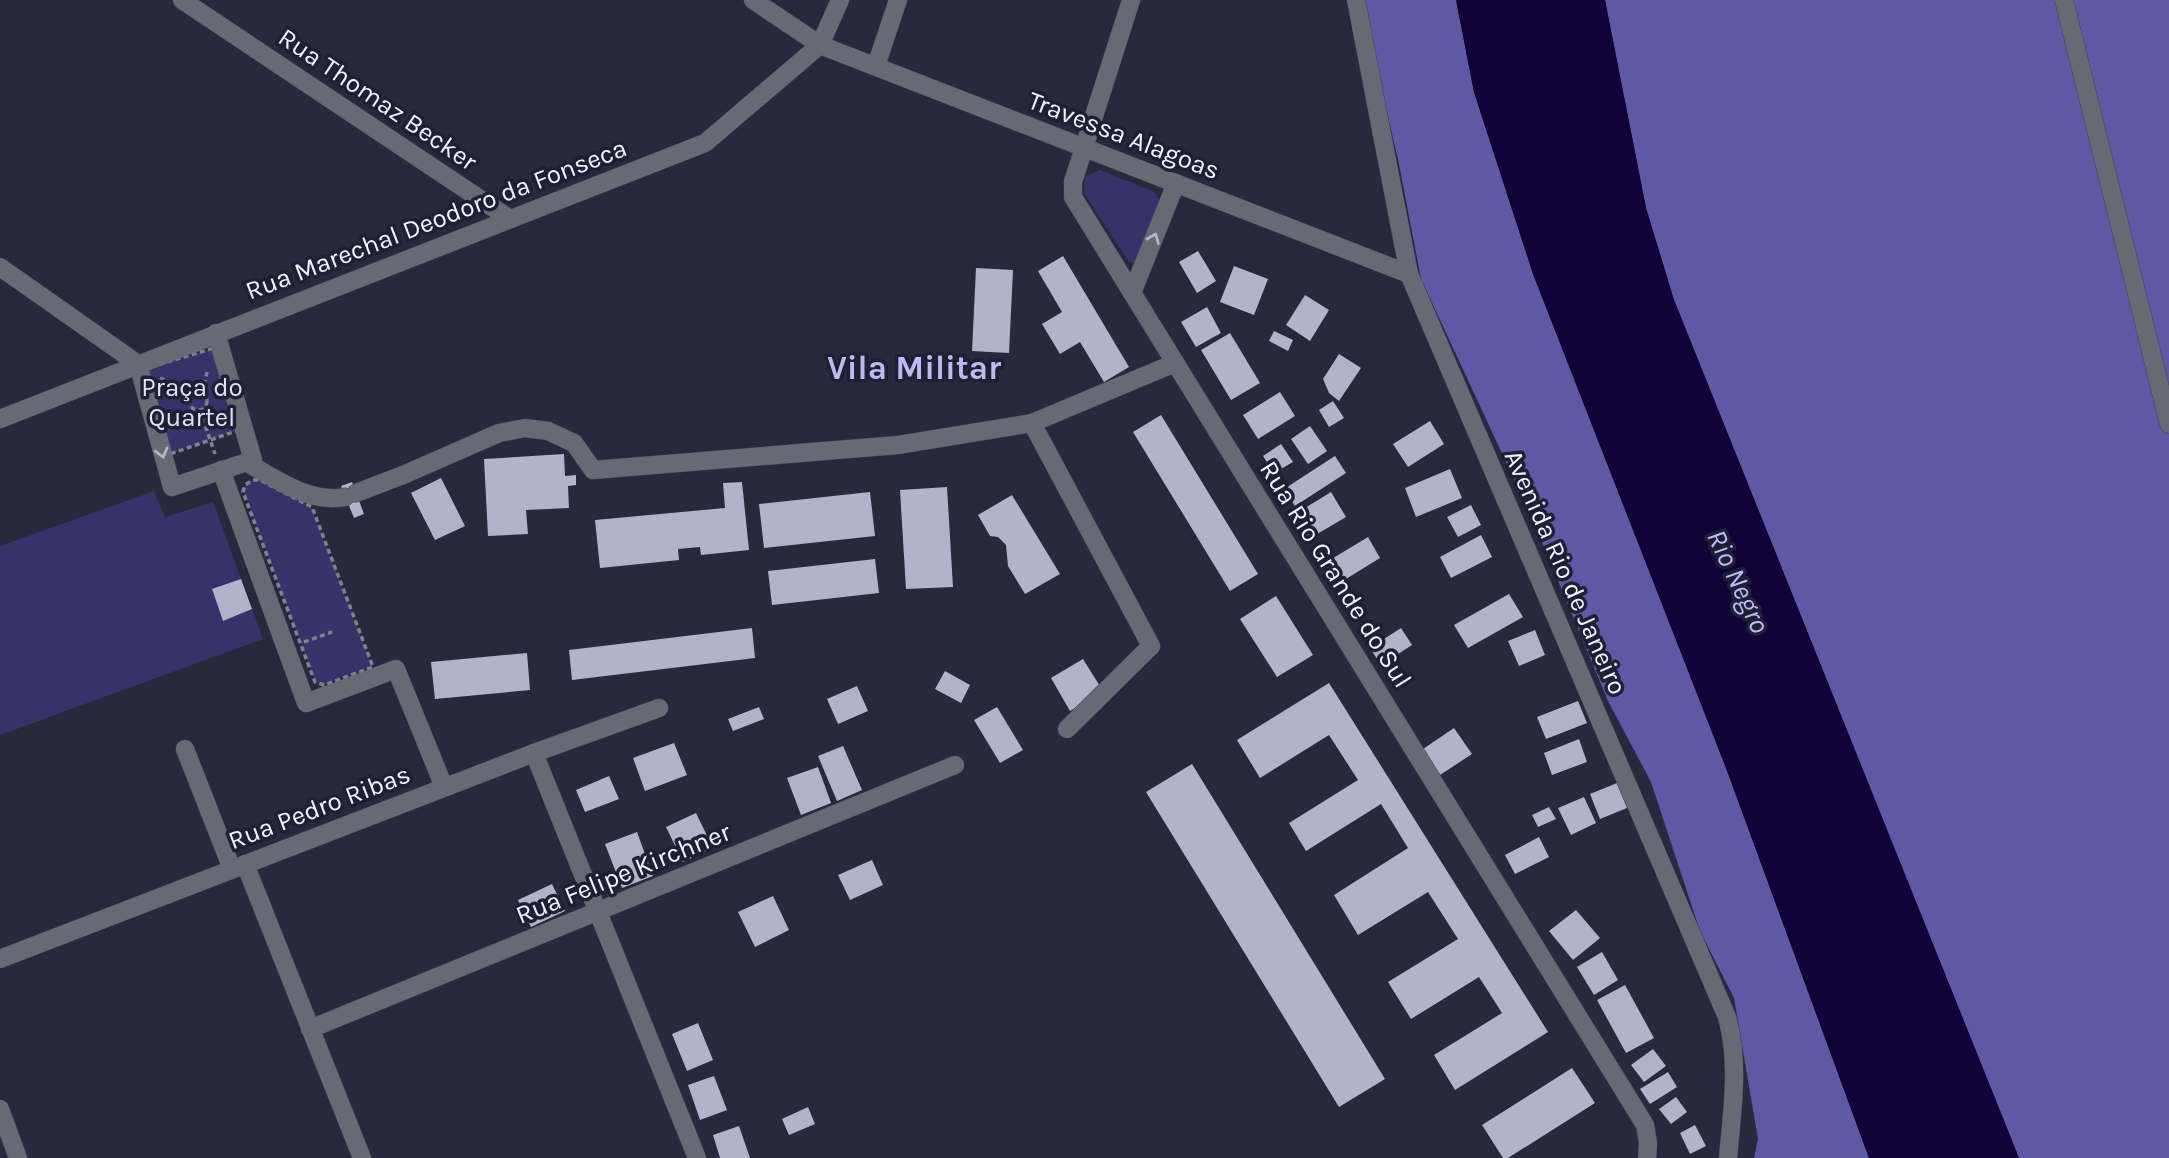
<svg xmlns="http://www.w3.org/2000/svg" width="2169" height="1158" viewBox="0 0 2169 1158" font-family="Karla,sans-serif">
<style>
.green{fill:#373269}
.forest{fill:#5e58a5}
.water{fill:#110338}
.building{fill:#b2b2cb}
.lines{fill:none;stroke-linecap:round;stroke-linejoin:round}
.minor-casing{stroke:#454558;stroke-width:19}
.path{stroke:#7f8090;stroke-width:3.5;stroke-dasharray:5 3.5;stroke-linecap:butt}
.minor{stroke:#696973;stroke-width:18}
.oneway{stroke:#b5b5c0}
.labels{text-anchor:middle;stroke-width:7;stroke-linejoin:round;paint-order:stroke}
.street-label{font-size:26px;fill:#f3f4ff;stroke:#201f33}
.park-label{font-size:26px;fill:#e1e2f8;stroke:#201f33}
.water-label{font-size:28px;font-style:italic;fill:#bcbbfb;stroke:#201f33}
.district-label{font-size:33px;font-weight:bold;fill:#bbbbf4;stroke:#201f33}
</style>
<rect width="100%" height="100%" fill="#29293d"/>
<g class="green">
<polygon points="1100,170 1154,192 1161,202 1136,265 1129,262 1084,193 1085,177"/>
<polygon points="214,348 239,430 170,454 144,369"/>
<polygon points="260,480 312,507 373,667 324,685 315,682 243,491 249,481"/>
<polygon points="154,491 165,517 213,502 263,639 0,735 0,546"/>
</g>
<g class="forest">
<polygon points="1361,0 1456,0 1474,92 1533,274 1726,768 1869,1158 1754,1158 1758,1139 1734,998 1700,931 1651,782 1608,701 1532,518 1421,279 1399,164"/>
<polygon points="1605,0 2169,0 2169,1158 2019,1158 1674,300 1646,208"/>
</g>
<polygon class="water" points="1456,0 1605,0 1646,208 1674,300 2019,1158 1869,1158 1726,768 1533,274 1474,92"/>
<g class="building">
<polygon points="1198,251 1216,281 1197,293 1179,262"/>
<polygon points="1063,256 1129,367 1104,382 1080,342 1060,354 1042,324 1062,312 1038,271"/>
<polygon points="1234,266 1268,279 1254,315 1220,302"/>
<polygon points="976,268 1013,270 1009,353 972,351"/>
<polygon points="1305,295 1329,310 1310,341 1286,325"/>
<polygon points="1207,307 1221,333 1196,347 1181,322"/>
<polygon points="1274,331 1293,340 1288,351 1269,341"/>
<polygon points="1230,333 1260,383 1231,400 1201,350"/>
<polygon points="1339,354 1361,368 1339,401 1329,393 1323,379"/>
<polygon points="1280,392 1295,416 1258,439 1243,415"/>
<polygon points="1333,401 1344,418 1329,427 1319,410"/>
<polygon points="1161,415 1258,574 1230,591 1133,432"/>
<polygon points="1430,421 1444,444 1408,467 1393,444"/>
<polygon points="1310,426 1327,451 1308,464 1291,439"/>
<polygon points="1281,444 1293,462 1274,473 1263,456"/>
<polygon points="564,454 565,476 576,475 576,485 568,486 569,508 526,510 528,534 488,536 484,459"/>
<polygon points="1335,456 1346,473 1295,506 1284,489"/>
<polygon points="1450,469 1462,498 1416,517 1405,488"/>
<polygon points="441,478 465,526 435,540 411,493"/>
<polygon points="352,482 364,514 354,518 341,486"/>
<polygon points="742,482 749,550 701,555 700,547 678,549 679,560 600,568 595,520 725,508 723,483"/>
<polygon points="947,487 953,587 906,589 900,490"/>
<polygon points="870,492 875,536 764,548 759,504"/>
<polygon points="1331,492 1346,517 1307,540 1292,516"/>
<polygon points="1012,495 1060,574 1025,594 1008,566 1006,545 998,537 990,536 978,515"/>
<polygon points="1471,505 1481,525 1458,537 1447,517"/>
<polygon points="1481,535 1492,557 1451,578 1440,557"/>
<polygon points="1368,537 1380,558 1333,587 1320,566"/>
<polygon points="875,559 879,593 772,605 768,571"/>
<polygon points="241,579 252,609 223,621 212,589"/>
<polygon points="1509,594 1523,617 1468,648 1454,625"/>
<polygon points="1276,596 1313,655 1277,677 1240,619"/>
<polygon points="752,628 755,658 572,680 569,650"/>
<polygon points="1401,628 1412,645 1381,665 1370,648"/>
<polygon points="1535,630 1545,655 1519,666 1508,641"/>
<polygon points="527,653 530,690 435,699 431,662"/>
<polygon points="1083,659 1103,691 1070,711 1051,678"/>
<polygon points="945,671 970,685 961,703 935,689"/>
<polygon points="1329,683 1548,1032 1455,1090 1434,1055 1502,1013 1479,977 1411,1019 1388,982 1458,939 1428,892 1358,935 1334,895 1408,848 1381,804 1306,851 1289,823 1358,780 1329,735 1260,778 1237,740"/>
<polygon points="857,686 868,711 838,724 827,699"/>
<polygon points="1578,701 1587,723 1546,739 1537,717"/>
<polygon points="759,707 764,719 733,731 728,719"/>
<polygon points="997,707 1023,750 1000,763 974,720"/>
<polygon points="1454,728 1472,754 1440,775 1423,749"/>
<polygon points="1579,739 1587,762 1552,775 1544,753"/>
<polygon points="674,743 687,775 645,791 633,758"/>
<polygon points="843,746 862,790 837,801 818,756"/>
<polygon points="1192,764 1385,1079 1339,1107 1146,792"/>
<polygon points="818,767 831,803 801,815 787,778"/>
<polygon points="609,776 619,799 585,812 576,790"/>
<polygon points="1617,783 1627,808 1600,819 1590,794"/>
<polygon points="1584,797 1596,823 1571,835 1558,808"/>
<polygon points="1549,807 1556,819 1538,827 1532,815"/>
<polygon points="696,813 713,848 683,862 666,827"/>
<polygon points="637,832 653,876 622,888 605,844"/>
<polygon points="1539,837 1549,857 1515,874 1505,855"/>
<polygon points="872,860 883,885 850,900 838,875"/>
<polygon points="552,884 565,911 531,927 518,900"/>
<polygon points="773,896 789,930 755,947 738,912"/>
<polygon points="1576,910 1600,938 1573,960 1549,931"/>
<polygon points="1602,952 1618,980 1594,995 1577,967"/>
<polygon points="1625,985 1654,1038 1626,1053 1597,1000"/>
<polygon points="698,1023 713,1060 687,1071 672,1034"/>
<polygon points="1653,1049 1666,1066 1644,1082 1631,1065"/>
<polygon points="1572,1068 1595,1103 1508,1158 1503,1158 1482,1125"/>
<polygon points="1668,1072 1677,1087 1650,1104 1640,1089"/>
<polygon points="714,1076 727,1110 700,1120 688,1085"/>
<polygon points="1676,1097 1687,1112 1671,1124 1659,1109"/>
<polygon points="808,1107 815,1124 789,1135 782,1119"/>
<polygon points="1695,1125 1706,1146 1690,1154 1680,1133"/>
<polygon points="739,1126 750,1158 720,1158 713,1135"/>
</g>
<g class="lines">
<defs>
<g id="minor">
<polyline points="182,0 510,219"/>
<polyline points="753,0 820,45 1409,274"/>
<polyline points="1131,0 1073,182 1073,197 1645,1125 1648,1143 1647,1158"/>
<path d="M1356,0l53,274 318,743c13,46 5,94 1,141"/>
<polyline points="2064,0 2169,424"/>
<polyline points="876,66 898,0"/>
<polyline points="0,267 138,364 172,487 253,460 216,333"/>
<polyline points="1132,293 1176,183"/>
<polyline points="0,419 705,143 820,45 840,0"/>
<polyline points="1032,423 1151,646 1067,729"/>
<path d="M246,462c29,17 65,42 99,35"/>
<polyline points="221,470 306,703 396,669 444,787"/>
<polyline points="356,493 403,475 499,433 525,428 548,431 574,443 593,470 898,445 1032,423 1175,363"/>
<polyline points="185,749 232,869"/>
<polyline points="534,753 697,1158"/>
<polyline points="245,864 362,1158"/>
<polyline points="0,959 534,753 659,708"/>
<polyline points="310,1029 955,765"/>
<polyline points="0,1109 18,1158"/>
</g>
</defs>
<use href="#minor" class="minor-casing"/>
<g class="path">
<polygon points="214,348 239,430 170,454 144,369"/>
<polyline points="160,378 192,395"/>
<circle cx="198" cy="401" r="9"/>
<polyline points="202,393 207,372"/>
<polyline points="205,407 222,418"/>
<polyline points="200,410 215,454"/>
<polygon points="253,480 260,480 312,507 373,667 324,685 315,682 243,492 245,485"/>
<polyline points="304,642 332,632"/>
</g>
<use href="#minor" class="minor"/>
</g>
<defs><path id="oneway-chevron" d="M-2-3.5L2.5 0L-2 3.5" fill="none" stroke-width="1.6" stroke-linecap="round" stroke-linejoin="round" transform="scale(1.75)"/></defs>
<g class="oneway">
<use href="#oneway-chevron" transform="translate(1154 238) rotate(-68)"/>
<use href="#oneway-chevron" transform="translate(162 453) rotate(75)"/>
</g>
<g class="labels">
<g class="street-label">
<text transform="translate(378 99) rotate(34)" y="9">Rua Thomaz Becker</text>
<text transform="translate(1124 135) rotate(21)" y="9">Travessa Alagoas</text>
<text transform="translate(436 219) rotate(-21)" y="9">Rua Marechal Deodoro da Fonseca</text>
<text transform="translate(1566 572) rotate(66)" y="9">Avenida Rio de Janeiro</text>
<text transform="translate(1336 574) rotate(58)" y="9">Rua Rio Grande do Sul</text>
<text transform="translate(319 807) rotate(-21)" y="9">Rua Pedro Ribas</text>
<text transform="translate(623 873) rotate(-22)" y="9">Rua Felipe Kirchner</text>
</g>
<g class="park-label">
<text x="192" y="396">Praça do<tspan x="192" dy="30">Quartel</tspan></text>
</g>
<g class="water-label">
<text transform="translate(1739 581) rotate(65)" y="10">Rio Negro</text>
</g>
<g class="district-label">
<text x="914" y="379">Vila Militar</text>
</g>
</g>
</svg>
